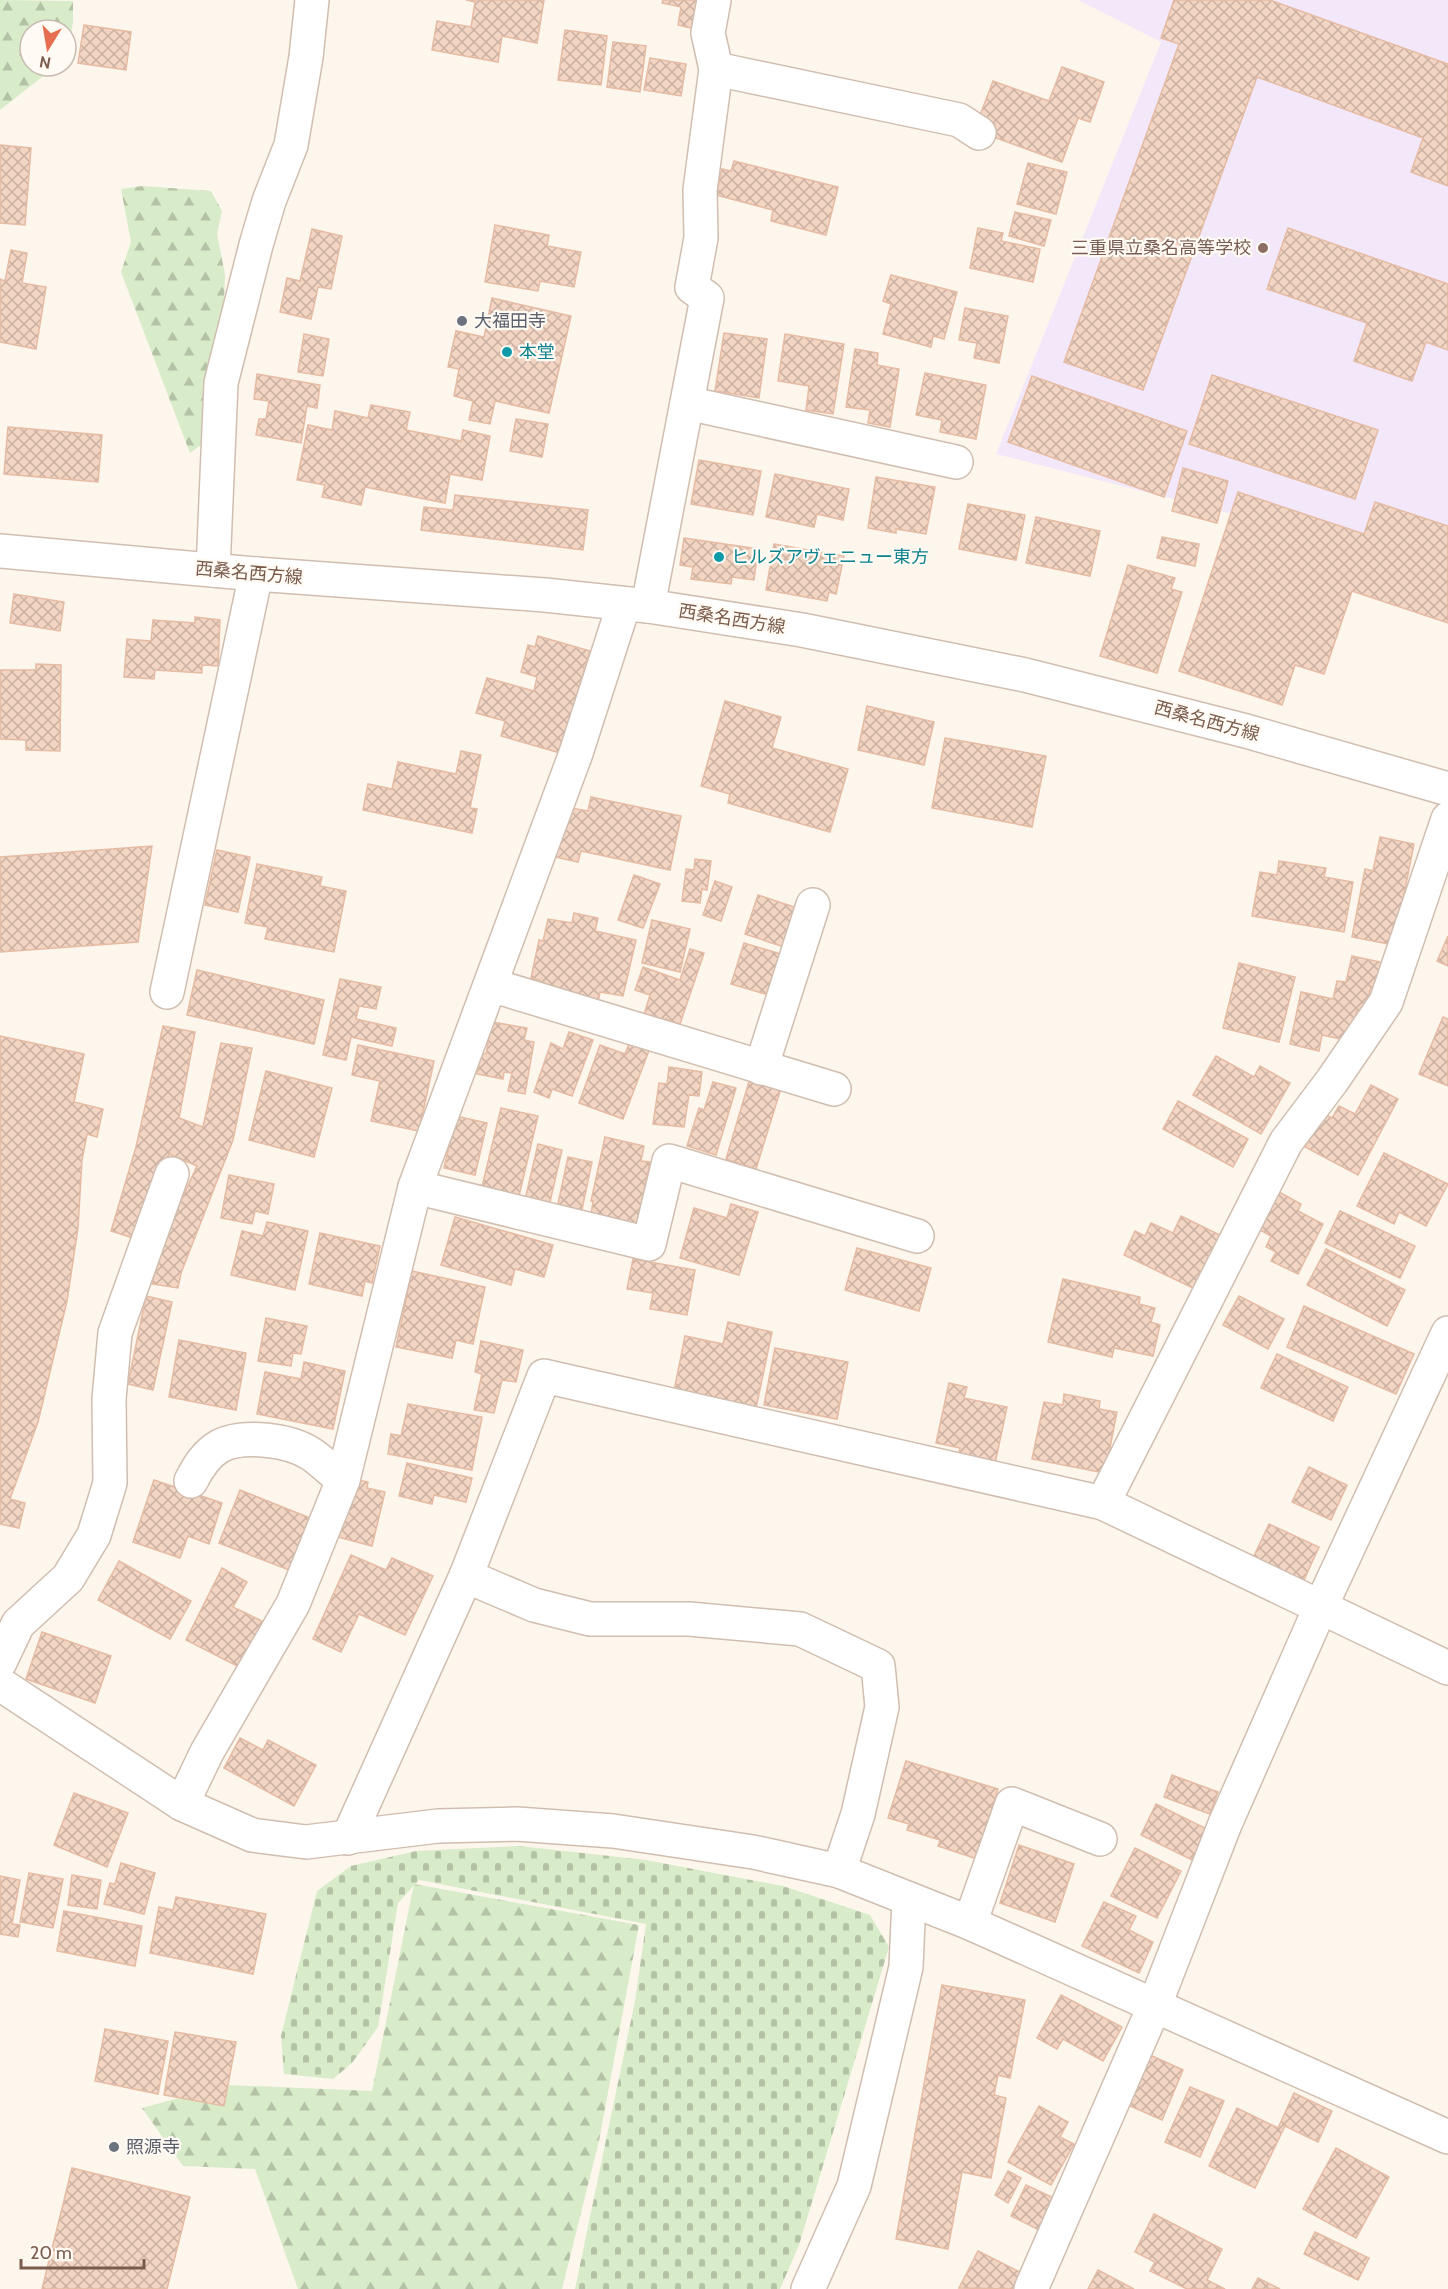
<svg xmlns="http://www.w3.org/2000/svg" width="1448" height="2289" viewBox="0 0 1448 2289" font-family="Cabin,'Noto Sans JP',sans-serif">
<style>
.education{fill:#f3e8fa}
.forest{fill:url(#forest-firs)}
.cemetery{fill:url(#cemetery-stones)}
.building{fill:url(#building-cross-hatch);stroke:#e6bba3;stroke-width:1.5}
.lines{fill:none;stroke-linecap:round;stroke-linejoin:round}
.minor-casing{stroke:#d1beb0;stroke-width:36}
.minor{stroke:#fff;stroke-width:33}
.education-dot{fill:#8d6e63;stroke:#fffaf3;stroke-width:2}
.worship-dot{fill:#6b7280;stroke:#fffaf3;stroke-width:2}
.culture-dot{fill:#0f9aa8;stroke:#fffaf3;stroke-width:2}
.labels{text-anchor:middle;stroke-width:4.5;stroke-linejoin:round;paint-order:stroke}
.education-label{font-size:18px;fill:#785e54;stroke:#fffaf3;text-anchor:end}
.worship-label{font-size:18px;fill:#5b616d;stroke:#fffaf3;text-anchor:start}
.culture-label{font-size:18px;fill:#0d838f;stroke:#fffaf3;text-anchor:start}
.street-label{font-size:18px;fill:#7a5c4d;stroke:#fffaf3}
</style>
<defs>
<pattern id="forest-firs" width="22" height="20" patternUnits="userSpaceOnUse" patternTransform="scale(1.5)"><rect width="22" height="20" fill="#d8ecc9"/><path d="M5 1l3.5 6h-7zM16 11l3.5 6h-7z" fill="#b4c2a5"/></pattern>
<pattern id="cemetery-stones" width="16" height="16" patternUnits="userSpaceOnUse" patternTransform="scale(1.5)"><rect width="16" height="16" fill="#d8ecc9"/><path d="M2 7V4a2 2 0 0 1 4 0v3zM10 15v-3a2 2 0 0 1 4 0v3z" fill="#b4c2a5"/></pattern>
<pattern id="building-cross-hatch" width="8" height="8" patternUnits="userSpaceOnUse" patternTransform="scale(1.5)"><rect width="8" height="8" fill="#f3d5c3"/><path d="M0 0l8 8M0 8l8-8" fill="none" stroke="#cab0a1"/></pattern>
</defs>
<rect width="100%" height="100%" fill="#fdf6ec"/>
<polygon class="education" points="1078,0 1448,0 1448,569 996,454 1161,42"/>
<g class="forest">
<polygon points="0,0 73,1 73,21 68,58 66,59 66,30 30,30 30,66 56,66 0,110"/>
<polygon points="142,186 211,191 222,211 217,234 225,275 223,324 201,445 190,453 121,272 131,242 121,189"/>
<polygon points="414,1884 639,1925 599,2141 562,2289 298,2289 255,2169 183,2166 142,2108 227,2085 372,2091"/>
</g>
<polygon class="cemetery" points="519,1846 646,1860 783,1886 870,1915 889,1947 799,2245 780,2289 575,2289 635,2001 646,1924 419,1880 398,1903 378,2027 352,2063 333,2079 284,2074 281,2036 317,1891 351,1866 416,1851"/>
<g class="building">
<polygon points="466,0 544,0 537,43 502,36 498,62 432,50 437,21 471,27 475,2"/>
<polygon points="663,0 700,0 695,29 678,25 681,7 662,3"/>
<polygon points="1174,0 1270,0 1448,64 1448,186 1411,172 1423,138 1257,77 1143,390 1064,362 1179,44 1161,38"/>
<polygon points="84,25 131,32 126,70 78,63"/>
<polygon points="565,30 607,36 601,85 558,80"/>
<polygon points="613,42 646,46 640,92 607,87"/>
<polygon points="650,58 686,64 681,96 644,90"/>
<polygon points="1062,67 1104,82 1090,122 1078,118 1062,162 991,136 995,124 979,118 993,81 1049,101"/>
<polygon points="0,145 31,148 25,225 0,223"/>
<polygon points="734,161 838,187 826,235 771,221 773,210 716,195 722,169 731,171"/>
<polygon points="1028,163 1067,172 1056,214 1017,204"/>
<polygon points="1015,212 1051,220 1044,246 1009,236"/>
<polygon points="495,225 549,235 547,246 581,252 574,287 540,281 538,291 485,282"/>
<polygon points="978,228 1003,233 1001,241 1040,249 1033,282 970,268"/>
<polygon points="1288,228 1448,284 1448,350 1426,342 1412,381 1354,361 1367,323 1267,289"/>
<polygon points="312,229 342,236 331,289 318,287 311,319 280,312 287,278 300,281"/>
<polygon points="11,250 27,253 22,283 46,287 36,349 0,342 0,279 5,281"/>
<polygon points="891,275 957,292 944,339 933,336 931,347 883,334 891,304 883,301"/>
<polygon points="492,298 571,316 549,413 495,401 490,424 469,420 473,401 454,396 459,369 448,367 456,331 484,337"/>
<polygon points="965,308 1008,316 999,363 974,358 977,343 959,340"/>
<polygon points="724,333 767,339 759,398 715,391"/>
<polygon points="304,334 329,339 323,376 298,372"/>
<polygon points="785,334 844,344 833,414 806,410 809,386 778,381"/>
<polygon points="855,349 878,353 877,365 899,369 890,427 868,423 870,410 846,407"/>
<polygon points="925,373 986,385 976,439 940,432 942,420 916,415"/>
<polygon points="257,374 320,385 317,408 307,406 301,443 256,435 259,419 266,419 269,401 254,399"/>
<polygon points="1212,375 1378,430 1355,499 1189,444"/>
<polygon points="1032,376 1187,431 1164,497 1008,442"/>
<polygon points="371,405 410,412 406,430 461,441 463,430 490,436 482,480 450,474 445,503 365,487 361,505 322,497 325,485 297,480 308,425 332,430 335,411 368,418"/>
<polygon points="516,419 548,424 542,457 510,451"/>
<polygon points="8,427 102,435 98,482 4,474"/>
<polygon points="699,460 761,471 753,515 691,504"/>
<polygon points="1183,468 1228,481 1217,523 1172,511"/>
<polygon points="775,474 849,489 843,520 817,514 814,527 766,517"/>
<polygon points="876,477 935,487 926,534 896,529 896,533 868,528"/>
<polygon points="1238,492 1364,534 1375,502 1448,526 1448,623 1352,591 1324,674 1295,665 1282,705 1179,671"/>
<polygon points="455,495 588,510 583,550 421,530 424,507 453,510"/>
<polygon points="968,504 1025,515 1016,560 959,549"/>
<polygon points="1036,517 1100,531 1090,576 1026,563"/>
<polygon points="1162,537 1199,544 1195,566 1157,558"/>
<polygon points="684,538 758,549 754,580 732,577 731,584 691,579 693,567 680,565"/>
<polygon points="774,544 844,556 836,594 829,592 827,601 766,590"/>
<polygon points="1128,565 1175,578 1171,589 1182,592 1157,673 1100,656"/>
<polygon points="14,594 64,602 60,631 10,623"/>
<polygon points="195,617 220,620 218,666 202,665 202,673 155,670 154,679 124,677 127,639 151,641 153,620 195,623"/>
<polygon points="538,636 590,651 560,753 501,736 505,721 476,713 487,678 534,691 537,677 521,672 528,645 535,647"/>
<polygon points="36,664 61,665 60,751 26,750 26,740 0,739 0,670 36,670"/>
<polygon points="725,701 781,717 772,748 848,769 830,832 728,803 730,794 701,786"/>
<polygon points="867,706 934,722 924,765 858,750"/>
<polygon points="945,738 1046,756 1032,827 932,808"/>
<polygon points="461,751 481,755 470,808 477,809 472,833 363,810 368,784 392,789 398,762 456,774"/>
<polygon points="591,797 681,816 670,870 581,851 578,862 555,857 566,807 588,811"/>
<polygon points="1380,837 1414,844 1394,945 1352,937 1365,869 1373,871"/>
<polygon points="152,846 138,942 0,952 0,857"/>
<polygon points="217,850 250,857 238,912 205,905"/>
<polygon points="695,859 711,861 707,890 702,889 700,903 682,901 686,869 694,870"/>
<polygon points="1279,861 1326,868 1324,877 1353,882 1344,932 1252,916 1260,872 1277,875"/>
<polygon points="257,864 322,877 320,886 346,891 334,952 265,939 268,927 245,923"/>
<polygon points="634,875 660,884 643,928 618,920"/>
<polygon points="715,881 732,887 721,921 703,915"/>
<polygon points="758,895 800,909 787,948 745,934"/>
<polygon points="574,913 598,918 595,931 636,940 623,996 600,992 598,1002 539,989 540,980 531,978 539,940 543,941 548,919 572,923"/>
<polygon points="652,920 690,929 680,972 642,963"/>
<polygon points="1448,936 1448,966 1437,961"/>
<polygon points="744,943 784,955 772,996 731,984"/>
<polygon points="690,949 704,953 680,1024 666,1019 664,1025 643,1018 650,995 635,990 643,967 680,980"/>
<polygon points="1352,956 1385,963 1379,992 1370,990 1365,1012 1357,1010 1350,1041 1322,1035 1319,1051 1290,1044 1301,992 1333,999 1337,981 1346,982"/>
<polygon points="1239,963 1295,977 1279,1042 1223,1028"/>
<polygon points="197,970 324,1000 314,1044 187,1015"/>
<polygon points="340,979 381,987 376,1009 359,1006 356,1019 396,1028 392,1046 351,1037 346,1060 323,1055"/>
<polygon points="1443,1017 1448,1019 1448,1086 1419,1074"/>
<polygon points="492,1022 527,1028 524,1040 534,1042 525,1094 508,1091 512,1073 504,1072 503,1079 477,1074 480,1053 486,1054"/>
<polygon points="163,1026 195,1032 179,1118 203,1127 221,1043 252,1048 233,1140 181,1273 178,1288 152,1284 167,1231 197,1166 169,1154 133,1238 111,1231 136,1147"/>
<polygon points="569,1032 593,1040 572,1096 552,1089 549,1098 534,1092 551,1043 563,1049"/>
<polygon points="0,1036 84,1054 74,1102 103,1109 97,1137 87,1134 82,1160 78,1228 67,1301 38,1422 10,1499 25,1503 19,1528 0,1524"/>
<polygon points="630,1041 650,1048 623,1119 579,1103 600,1045 625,1054"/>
<polygon points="358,1045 434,1061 419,1131 371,1121 380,1081 352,1075"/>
<polygon points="1216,1056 1254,1077 1260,1066 1290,1083 1261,1134 1193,1095"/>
<polygon points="669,1067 702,1072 699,1096 689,1095 684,1127 653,1124 659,1083 667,1084"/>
<polygon points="266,1071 332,1088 314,1157 249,1140"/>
<polygon points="751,1075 782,1085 756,1169 726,1159"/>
<polygon points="713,1082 736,1088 716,1155 687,1146 699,1108 704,1110"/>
<polygon points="1371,1085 1398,1099 1358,1175 1305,1147 1323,1113 1332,1118 1339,1106 1355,1114"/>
<polygon points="1178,1101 1248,1139 1233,1167 1163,1129"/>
<polygon points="501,1108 538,1116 518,1200 481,1191"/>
<polygon points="456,1116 487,1123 475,1175 444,1168"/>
<polygon points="605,1137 644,1146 641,1161 650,1162 637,1225 591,1215 593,1201 591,1201"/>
<polygon points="538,1144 562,1150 549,1206 525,1200"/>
<polygon points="1384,1153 1448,1184 1426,1226 1399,1212 1394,1224 1357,1206"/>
<polygon points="568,1157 592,1162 580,1219 556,1213"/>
<polygon points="229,1175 274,1184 268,1214 255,1211 252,1224 221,1218"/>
<polygon points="1279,1192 1301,1204 1298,1211 1323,1224 1298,1274 1271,1261 1276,1252 1266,1247 1271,1236 1260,1230"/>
<polygon points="731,1204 758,1212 739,1275 680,1258 694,1208 727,1218"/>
<polygon points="1340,1211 1415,1246 1400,1278 1325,1243"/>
<polygon points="1181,1216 1222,1236 1197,1290 1124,1255 1135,1231 1145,1236 1151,1223 1173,1233"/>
<polygon points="455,1217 553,1245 544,1277 515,1269 511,1285 441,1265"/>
<polygon points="267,1222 308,1231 295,1290 231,1275 242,1231 263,1236"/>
<polygon points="320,1233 380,1246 372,1283 365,1281 362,1296 309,1284"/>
<polygon points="857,1248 931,1268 919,1311 845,1290"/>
<polygon points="1326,1249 1405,1290 1387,1326 1307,1285"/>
<polygon points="633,1259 695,1270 687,1315 650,1309 653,1293 627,1289"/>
<polygon points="412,1271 485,1287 473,1344 456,1340 452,1358 396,1347"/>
<polygon points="1063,1279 1140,1297 1139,1304 1155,1308 1151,1322 1160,1325 1153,1356 1114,1348 1112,1357 1048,1342"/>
<polygon points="146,1296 172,1302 153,1390 128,1384"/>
<polygon points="1239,1296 1284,1319 1268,1349 1223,1325"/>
<polygon points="1304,1306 1414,1354 1396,1394 1287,1347"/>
<polygon points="266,1318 307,1326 301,1354 293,1353 291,1366 258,1361"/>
<polygon points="728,1322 772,1332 756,1408 674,1391 685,1336 723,1344"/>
<polygon points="179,1340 246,1353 236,1410 169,1397"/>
<polygon points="481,1341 523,1350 516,1382 502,1380 494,1413 474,1410 482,1374 475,1372"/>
<polygon points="775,1348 848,1362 837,1419 764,1405"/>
<polygon points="1277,1354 1348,1387 1333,1421 1261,1388"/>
<polygon points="304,1362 345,1371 333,1429 257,1414 265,1372 301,1379"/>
<polygon points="949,1383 967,1387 964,1398 1007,1407 995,1464 958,1457 960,1448 936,1443"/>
<polygon points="1064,1394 1100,1401 1099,1409 1117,1412 1105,1473 1032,1459 1044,1402 1063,1405"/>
<polygon points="408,1404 482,1417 472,1470 388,1454 391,1434 401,1436"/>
<polygon points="407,1463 472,1478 466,1502 434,1495 432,1504 399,1496"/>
<polygon points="1309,1467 1347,1485 1331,1520 1292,1502"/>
<polygon points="352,1479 368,1482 367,1488 385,1492 372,1546 338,1537"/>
<polygon points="154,1480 222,1503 209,1544 188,1536 180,1558 133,1542"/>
<polygon points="240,1490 310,1518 289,1570 219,1543"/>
<polygon points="1269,1524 1319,1547 1303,1582 1253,1558"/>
<polygon points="351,1555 386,1570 392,1558 433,1576 405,1635 359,1614 341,1652 313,1639"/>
<polygon points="119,1561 191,1601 170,1639 98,1600"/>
<polygon points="222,1568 247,1582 233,1607 264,1622 241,1668 186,1640"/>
<polygon points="42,1632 111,1656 95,1703 26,1679"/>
<polygon points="240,1738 263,1750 268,1740 316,1765 294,1806 224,1768"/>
<polygon points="906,1761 998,1789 977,1859 938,1846 940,1840 907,1830 909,1824 888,1818"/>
<polygon points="1172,1775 1218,1792 1210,1814 1164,1797"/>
<polygon points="74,1793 128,1813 107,1867 54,1845"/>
<polygon points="1156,1804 1207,1829 1192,1860 1141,1835"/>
<polygon points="1019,1845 1074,1864 1055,1922 1000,1903"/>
<polygon points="1135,1848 1181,1871 1157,1918 1111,1896"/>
<polygon points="121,1863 155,1873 144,1914 104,1904 110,1883 115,1884"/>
<polygon points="29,1873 63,1879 53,1928 20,1922"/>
<polygon points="72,1875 101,1880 97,1909 68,1905"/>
<polygon points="0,1876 20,1880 12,1924 20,1925 18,1937 0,1934"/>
<polygon points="176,1897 266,1914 253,1974 150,1953 159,1907 173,1910"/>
<polygon points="1104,1902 1136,1916 1129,1930 1153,1942 1139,1973 1082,1946"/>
<polygon points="64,1911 142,1926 135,1966 57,1951"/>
<polygon points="942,1985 1025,2000 1010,2078 998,2075 994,2095 1006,2098 991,2178 962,2172 948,2249 896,2239"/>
<polygon points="1061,1995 1122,2027 1103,2061 1063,2039 1057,2049 1037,2038"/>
<polygon points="105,2029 168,2041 158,2094 95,2081"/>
<polygon points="175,2032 236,2042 224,2106 164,2095"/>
<polygon points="1150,2055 1183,2070 1162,2120 1128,2105"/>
<polygon points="1190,2087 1224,2101 1200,2157 1165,2142"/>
<polygon points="1294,2093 1332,2111 1318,2142 1285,2126 1255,2188 1209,2166 1237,2108 1278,2128"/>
<polygon points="1039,2106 1068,2122 1060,2137 1074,2144 1051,2185 1008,2162"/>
<polygon points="1336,2148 1389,2177 1356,2238 1303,2209"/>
<polygon points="72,2168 190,2197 167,2289 42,2289"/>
<polygon points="1008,2171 1021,2178 1008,2203 995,2195"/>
<polygon points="1026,2185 1054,2198 1039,2230 1011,2216"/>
<polygon points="1154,2214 1222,2249 1207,2280 1225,2289 1187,2289 1150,2271 1155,2262 1135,2252"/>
<polygon points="1315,2232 1369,2258 1358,2280 1304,2254"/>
<polygon points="978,2251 1022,2273 1014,2289 959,2288"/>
<polygon points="1098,2270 1134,2289 1088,2289"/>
<polygon points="1258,2278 1280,2289 1252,2289"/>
</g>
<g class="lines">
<defs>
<g id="minor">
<polyline points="716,69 959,120 979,133"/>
<polyline points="687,403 956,462"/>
<polyline points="0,551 256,574 545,595 648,606 802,630 1025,675 1246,731 1448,789"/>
<polyline points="213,570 221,383 256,245 269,201 291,145 306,57 312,0"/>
<polyline points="648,606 707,298 692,287 701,238 700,190 716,69 708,33 714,0"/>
<polyline points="491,985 834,1089"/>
<polyline points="167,992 256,574"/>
<polyline points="761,1068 813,905"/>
<polyline points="415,1187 649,1244 669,1161 917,1236"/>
<path d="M191,1481c7,-14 15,-27 29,-35 23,-12 70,-6 91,8 11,7 21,18 32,26"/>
<polyline points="1103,1503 1286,1142 1332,1081 1386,1002 1448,819"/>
<polyline points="466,1576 534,1605 590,1619 689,1619 800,1629 878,1666 882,1707 858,1814 839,1871"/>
<polyline points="0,1662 18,1624 68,1578 94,1535 110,1483 109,1399 115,1333 172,1174"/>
<polyline points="0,1684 182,1804 252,1835 306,1842 438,1826 517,1824 613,1831 753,1852 839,1871 970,1923 1448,2137"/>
<polyline points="182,1804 207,1752 293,1604 343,1480 415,1187 576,753 624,604"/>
<polyline points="348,1838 466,1576 544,1376 1103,1503 1448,1668"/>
<polyline points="970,1923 1012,1804 1100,1839"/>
<polyline points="808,2289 854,2186 906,1967 909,1899"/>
<polyline points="1031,2289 1154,2007 1225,1824 1321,1606 1448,1333"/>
</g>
</defs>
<use href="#minor" class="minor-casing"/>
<use href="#minor" class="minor"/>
</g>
<circle class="education-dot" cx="1263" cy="248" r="6"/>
<g class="worship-dot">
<circle cx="462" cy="321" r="6"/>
<circle cx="114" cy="2147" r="6"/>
</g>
<g class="culture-dot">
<circle cx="507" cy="352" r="6"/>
<circle cx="719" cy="557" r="6"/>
</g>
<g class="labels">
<g class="education-label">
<text x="1251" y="254">三重県立桑名高等学校</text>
</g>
<g class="worship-label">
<text x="474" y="327">大福田寺</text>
<text x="126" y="2153">照源寺</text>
</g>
<g class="culture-label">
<text x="519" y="358">本堂</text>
<text x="731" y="563">ヒルズアヴェニュー東方</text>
</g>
<g class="street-label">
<text transform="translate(249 573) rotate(5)" y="6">西桑名西方線</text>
<text transform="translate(732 619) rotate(9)" y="6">西桑名西方線</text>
<text transform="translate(1207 721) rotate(15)" y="6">西桑名西方線</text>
</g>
</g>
<g transform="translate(48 48) rotate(191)"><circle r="28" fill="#fffaf3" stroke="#cabbb1" stroke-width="1.5"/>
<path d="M0-4.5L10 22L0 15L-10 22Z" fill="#e76f51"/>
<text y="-9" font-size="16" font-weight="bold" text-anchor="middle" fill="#7a5c4d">N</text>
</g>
<path d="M21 2259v9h123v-9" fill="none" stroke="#7a5c4d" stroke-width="3"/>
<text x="30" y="2259" font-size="18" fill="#7a5c4d" stroke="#fffaf3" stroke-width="4.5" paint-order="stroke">20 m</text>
</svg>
